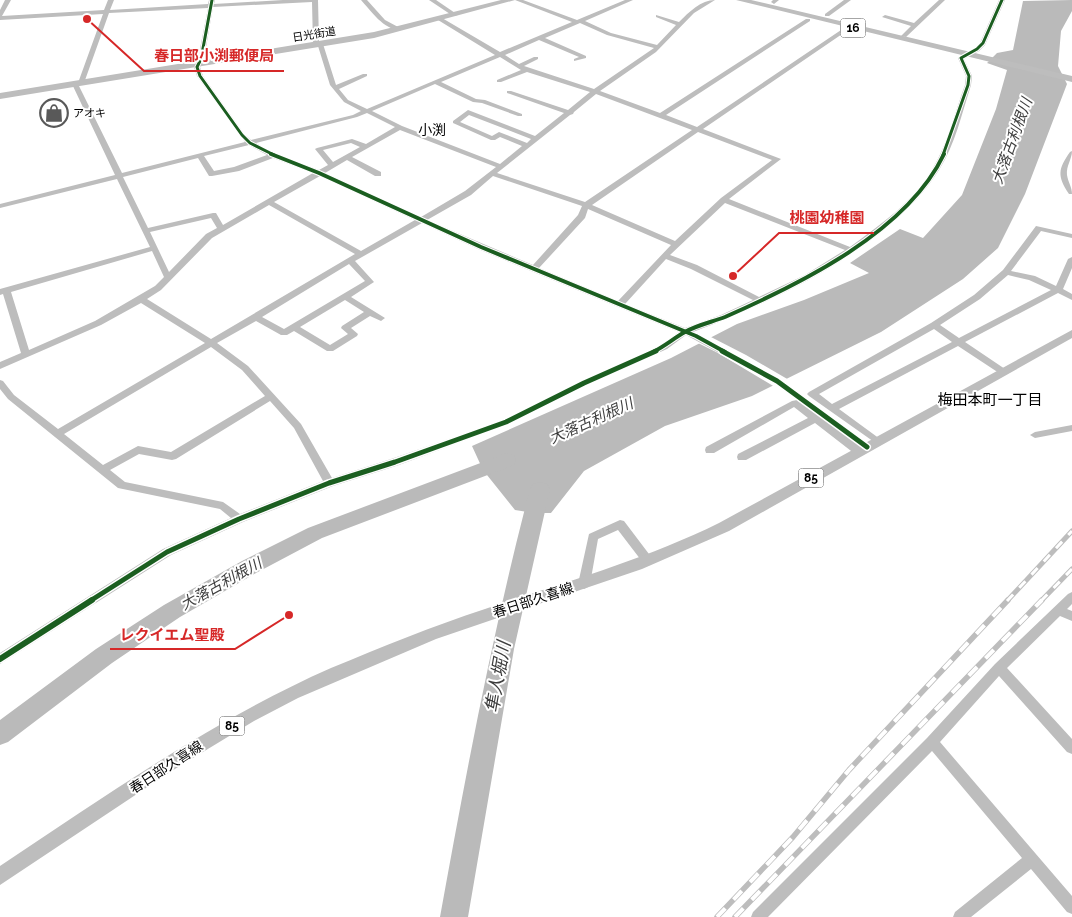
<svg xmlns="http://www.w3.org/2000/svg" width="1072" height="917" viewBox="0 0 1072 917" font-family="Raleway,'Noto Sans JP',sans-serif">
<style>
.water{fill:#bababa}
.pier{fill:#fff}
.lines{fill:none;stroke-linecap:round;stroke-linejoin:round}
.river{fill:#bababa;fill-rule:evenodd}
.minor{fill:#bdbdbd;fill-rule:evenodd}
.major{fill:#bdbdbd;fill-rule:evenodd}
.highway{fill:#bdbdbd;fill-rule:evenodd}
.rail-far1-casing{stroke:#bdbdbd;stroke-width:5}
.rail-casing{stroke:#bdbdbd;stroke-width:5.5}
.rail-far1{stroke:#fff;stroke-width:3;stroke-dasharray:9;stroke-linecap:butt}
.rail{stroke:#fff;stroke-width:4;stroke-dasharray:12;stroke-linecap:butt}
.cycleway-far3-casing{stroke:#fff;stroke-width:5}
.cycleway-far2-casing{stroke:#fff;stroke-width:6}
.cycleway-far1-casing{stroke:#fff;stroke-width:8}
.cycleway-casing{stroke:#fff;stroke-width:9}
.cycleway-far3{stroke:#1b5e20;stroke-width:3}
.cycleway-far2{stroke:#1b5e20;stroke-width:4}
.cycleway-far1{stroke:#1b5e20;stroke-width:5}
.cycleway{stroke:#1b5e20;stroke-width:6}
.labels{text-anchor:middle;stroke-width:4;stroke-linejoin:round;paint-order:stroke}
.far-street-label{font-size:11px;fill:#000;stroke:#fff}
.far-poi-label{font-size:11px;fill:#000;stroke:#fff;text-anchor:start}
.shield{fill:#fff;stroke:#4c4c4c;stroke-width:1}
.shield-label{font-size:12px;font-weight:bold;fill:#000}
.far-quarter-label{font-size:14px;fill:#000;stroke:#fff}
.street-label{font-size:14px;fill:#000;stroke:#fff}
.water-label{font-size:15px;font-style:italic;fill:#3e3e3e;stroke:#fff}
.neighbourhood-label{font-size:15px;fill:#000;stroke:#fff}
.near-water-label{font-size:18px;font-style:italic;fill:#3e3e3e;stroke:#fff}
.leader{fill:none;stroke:#d62828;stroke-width:2}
.callout-dot{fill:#d62828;stroke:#fff;stroke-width:2}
.callout-label{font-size:15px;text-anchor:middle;font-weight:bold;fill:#d62828;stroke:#fff;stroke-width:4;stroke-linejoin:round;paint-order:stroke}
</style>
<rect width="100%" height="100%" fill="#fff"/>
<polygon class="water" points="1072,0 1072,11 1061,31 1058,66 1067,84 1025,194 998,248 963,279 881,332 752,396 665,426 584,471 551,513 534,513 515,510 483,470 472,446 671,358 737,324 804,300 869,273 850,263 900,229 923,238 962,195 996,109 1007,70 987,63 997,53 1013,50 1023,1"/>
<polygon class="pier" points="709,336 746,355 789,380 775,387 718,353 696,342"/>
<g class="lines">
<g class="river">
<polygon points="507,453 514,455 516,460 514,465 322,538 256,573 180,617 112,663 8,742 0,745 0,720 96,649 164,605 242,561 308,528"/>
<path d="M540,482l7,2 3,5 -36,160 -46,268h-28c26,-144 53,-287 90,-428l3,-5z"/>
</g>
<g class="minor">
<path d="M5,0h6l-9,16 102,-6 4,-10h6l-4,10 98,-6 1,-4h6l-1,4 69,-4h35l1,42 4,2 13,41 27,-11h4v2l-28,13 9,11 19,9 128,-54 -57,-35v-2h4l58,34 72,-30 -57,-22h8l54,20 48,-20h8l-48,21 26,12 46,12 19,-20 -20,-8v-2l23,7c10,-10 22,-22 36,-22l-21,13 -38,39 -56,39 60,22 146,-94h4v2l-144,94 31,12 147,-99h4v2l-145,99 78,30 -52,40 121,48c31,-23 64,-45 83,-79 15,-25 22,-56 32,-83l1,-9 -8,-18 17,-10 5,-5 19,-43h6l-20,45 -6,6 -15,8 8,17 -1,9c-9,28 -16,60 -32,85 -48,76 -163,131 -246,162l87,47 90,66 2,2 -2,2 -3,2 -4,-2 1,2 -1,3h-8l-40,-31 -69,37h-8l-1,-3 1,-3 70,-36 -14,-11 -80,46h-8l-1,-3 1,-3 86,-46 5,-1 -23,-17 -88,-48 -19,14 -80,36 -78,39 -110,41 -66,21 -90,36 -72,33 -171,109v-11l163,-104 68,-31 -11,-9 -102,-21 -110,-89 -8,-10v-9l3,1 11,14 44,34 147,-86 -64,-40 -40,22 -101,44v-7l21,-9 -18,-59 -3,1v-6l150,-42 -33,-68 -117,29v-4l115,-29 -43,-91 1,-1 5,1 44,89 123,-31 -48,-66 -3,-9 4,-8 10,-51 -99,5 -25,70 -3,2 -3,-2 25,-69 -103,6v-10zM312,2l1,43 5,1 12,39 14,17 17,9 -8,4 -102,25 -7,-6 -41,-58 -3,-9 4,-8 9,-52zM580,23l27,12 47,13 -60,41 -70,-23 14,-7v-2h-4l-15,7 -14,-9 34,-15 40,17 -5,2v2l12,-3v-2l-41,-18zM500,57l21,13 -24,10v2h4l26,-10 63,20 -22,18 -57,-19h-4v2l57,20 -29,23 -67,-26 -15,11v2l38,17h4l5,-3 22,9 -22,18 -98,-38 -30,-15 63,-27 38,18 9,1 36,13h4v-2l-37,-14 -9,-1 -35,-17zM596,94l96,36 -107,72 -88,-29 73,-58 3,-1 1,-2zM367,113l28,14 -29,17 -14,-5 -35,9 -2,1 13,16 -9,5 -49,-18 -14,-9 101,-26zM469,115l62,24 -4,4 -28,-11 -7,4 -32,-14zM400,130l96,37 -31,24 -44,26 -96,-44 22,-13 28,16h6v-4l-29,-15zM698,132l74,28 -51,38 -46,43 -83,-36zM351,143l9,4 -27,15 -10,-12zM249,145l18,10 -33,12 -20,4 -10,-15zM198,158l11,18h3l27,-5 34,-13 40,15 -90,52 -7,-12h-3l-65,15 -25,-51zM320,176l95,44 -54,31 -87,-49zM493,176l89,30 -4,9 -45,50 -106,-45 44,-25zM725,203l120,47 -40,25 -46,22 -62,-32 -27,-10zM269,205l86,49 -144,85 -64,-40 14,-9 51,-52zM588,209l83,36 -53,56 -79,-33 46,-50zM211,218l6,10 -11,6 -37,38 -19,-40zM422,223l56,26 201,83 -18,13 -80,36 -78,39 -112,39 -59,19 -31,-54 -53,-58 -31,-23 39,-22 25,14h6l7,-4 33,20h6l24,-15 1,-2 -7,-6 19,-12 11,5 4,-3 -34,-21 23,-15 -19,-21zM152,251l12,26 -9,9 -60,35 -66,29 -18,-58zM666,259l25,10 62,31 -32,15 -36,13 -60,-24zM349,264l16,17 -81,48 -22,-12zM345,300l19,12 -22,14 -1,2 7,6 -18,11 -30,-18zM211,347l31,23 23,26 -94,56 -33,-6 -35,19 -39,-31zM270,401l24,27 29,53 -83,33 -17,-12 -98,-20 -15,-12 29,-16 33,6 4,-1z"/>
<path d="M361,0h6l18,20 15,8v2c-16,0 -29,-19 -39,-30z"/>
<polygon points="429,0 436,0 458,15 453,16"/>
<polygon points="773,0 779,0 774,4 771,2"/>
<polygon points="844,0 851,0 829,16 825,16 825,14"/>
<polygon points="939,0 945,0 906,37 901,36 911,26 882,17 885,15 914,23"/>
<path d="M1072,151c0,8 -6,15 -5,24 1,7 5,12 5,19h-3c-12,-18 -11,-25 1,-42z"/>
<path d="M1036,226l36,8v4l-31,-7 -30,40 24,5 21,10 12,-27 4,-2v11l-9,21 9,5v6l-14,-7 -93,49 40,27 2,2 -2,2h-6l-41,-27 -119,63 41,30 2,2 -2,2 -3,1 -68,-48 -2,-2 2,-2 122,-69 43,-28 29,-25zM1008,275l21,5 22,10 -92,48 -19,-13 40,-26zM934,329l18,13 -120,62 -13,-10z"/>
<polygon points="1072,425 1072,431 1035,438 1030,435 1035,432"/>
<polygon points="620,520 624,521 652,558 653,561 652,564 648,565 644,564 618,530 598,539 590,584 588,587 584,589 580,587 578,584 589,534"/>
<polygon points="1072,592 1072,604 1067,609 1072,611 1072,621 1060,616 1007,668 1072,739 1072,754 1067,752 999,676 940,742 1072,896 1072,914 1067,912 1031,869 971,917 953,917 955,912 1022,858 932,751 768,917 751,917 753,912 927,738 995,664 1068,594"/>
</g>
<path class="major" d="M1072,330v8l-343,193 -87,38 -206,70 -138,59 -44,23 -84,51 -170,113v-19c107,-71 213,-146 331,-198 51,-21 102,-42 154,-59 80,-27 159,-49 234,-86z"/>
<g class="highway">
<polygon points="501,0 515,0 374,38 0,99 0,93 374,32"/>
<polygon points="736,0 751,0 1072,76 1072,82"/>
</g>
<defs>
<g id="rail-far1">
<polyline points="1007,601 1072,531"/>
<polyline points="1041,601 1072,569"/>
</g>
<g id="rail">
<polyline points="717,917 793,837 849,770 1008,600"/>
<polyline points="735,917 1042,600"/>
</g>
</defs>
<use href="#rail-far1" class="rail-far1-casing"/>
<use href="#rail" class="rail-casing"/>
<use href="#rail-far1" class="rail-far1"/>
<use href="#rail" class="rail"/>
<defs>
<g id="cycleway-far3">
<polyline points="212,0 201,59 197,67 200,76 242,135 250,143 274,155"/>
<polyline points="943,155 968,85 969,76 961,58 977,49 983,43 1002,0"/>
</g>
<g id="cycleway-far2">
<polyline points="271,154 319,173 481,247 696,336 725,352"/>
<path d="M653,352c12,-6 21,-14 32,-20 12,-7 27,-10 40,-15 75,-33 182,-85 219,-163"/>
</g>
<g id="cycleway-far1">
<polyline points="722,351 777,381 867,447"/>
<polyline points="90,601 167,552 239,519 329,483 395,462 506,422 584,383 656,351"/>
</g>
<polyline id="cycleway" points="0,659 92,600"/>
</defs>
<use href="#cycleway-far3" class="cycleway-far3-casing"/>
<use href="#cycleway-far2" class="cycleway-far2-casing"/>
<use href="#cycleway-far1" class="cycleway-far1-casing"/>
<use href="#cycleway" class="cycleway-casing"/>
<use href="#cycleway-far3" class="cycleway-far3"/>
<use href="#cycleway-far2" class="cycleway-far2"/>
<use href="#cycleway-far1" class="cycleway-far1"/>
<use href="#cycleway" class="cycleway"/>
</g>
<defs>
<symbol id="shop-ring" viewBox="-11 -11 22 22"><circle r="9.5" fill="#fff" stroke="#595959" stroke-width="1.5"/><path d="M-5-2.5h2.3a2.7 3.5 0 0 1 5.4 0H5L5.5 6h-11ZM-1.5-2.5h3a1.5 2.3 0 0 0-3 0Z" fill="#595959"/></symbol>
</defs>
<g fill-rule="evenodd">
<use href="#shop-ring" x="38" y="97" width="32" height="32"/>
</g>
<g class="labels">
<g class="far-street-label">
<text transform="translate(314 34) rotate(-9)" y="4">日光街道</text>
</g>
<g class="far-poi-label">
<text x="73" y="117">アオキ</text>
</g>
<g class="shield">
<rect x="840.5" y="18.5" width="25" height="19" rx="4"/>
<rect x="798.5" y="468.5" width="25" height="19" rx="4"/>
<rect x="219.5" y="716.5" width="25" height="19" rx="4"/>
</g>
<g class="shield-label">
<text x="853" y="32">16</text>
<text x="811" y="482">85</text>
<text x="232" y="730">85</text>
</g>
<g class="far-quarter-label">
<text x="432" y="135">小渕</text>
</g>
<g class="street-label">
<text transform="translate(533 600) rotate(-18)" y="5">春日部久喜線</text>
<text transform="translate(166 767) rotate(-33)" y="5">春日部久喜線</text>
</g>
<g class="water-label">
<text transform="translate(1012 141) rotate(-70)" y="5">大落古利根川</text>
<text transform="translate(591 421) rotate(-24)" y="5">大落古利根川</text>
<text transform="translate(221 584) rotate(-29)" y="5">大落古利根川</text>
</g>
<g class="neighbourhood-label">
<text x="990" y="405">梅田本町一丁目</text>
</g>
<g class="near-water-label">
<text transform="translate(498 677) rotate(-80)" y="6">隼人堀川</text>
</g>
</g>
<path class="leader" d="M87 19L144 71H284M733 276L779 233H874M289 615L235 649H110"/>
<g class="callout-dot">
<circle cx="87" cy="19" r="5"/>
<circle cx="733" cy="276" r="5"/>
<circle cx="289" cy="615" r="5"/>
</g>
<g class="callout-label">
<text x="214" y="61">春日部小渕郵便局</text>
<text x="827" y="223">桃園幼稚園</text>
<text x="172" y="640">レクイエム聖殿</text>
</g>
</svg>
